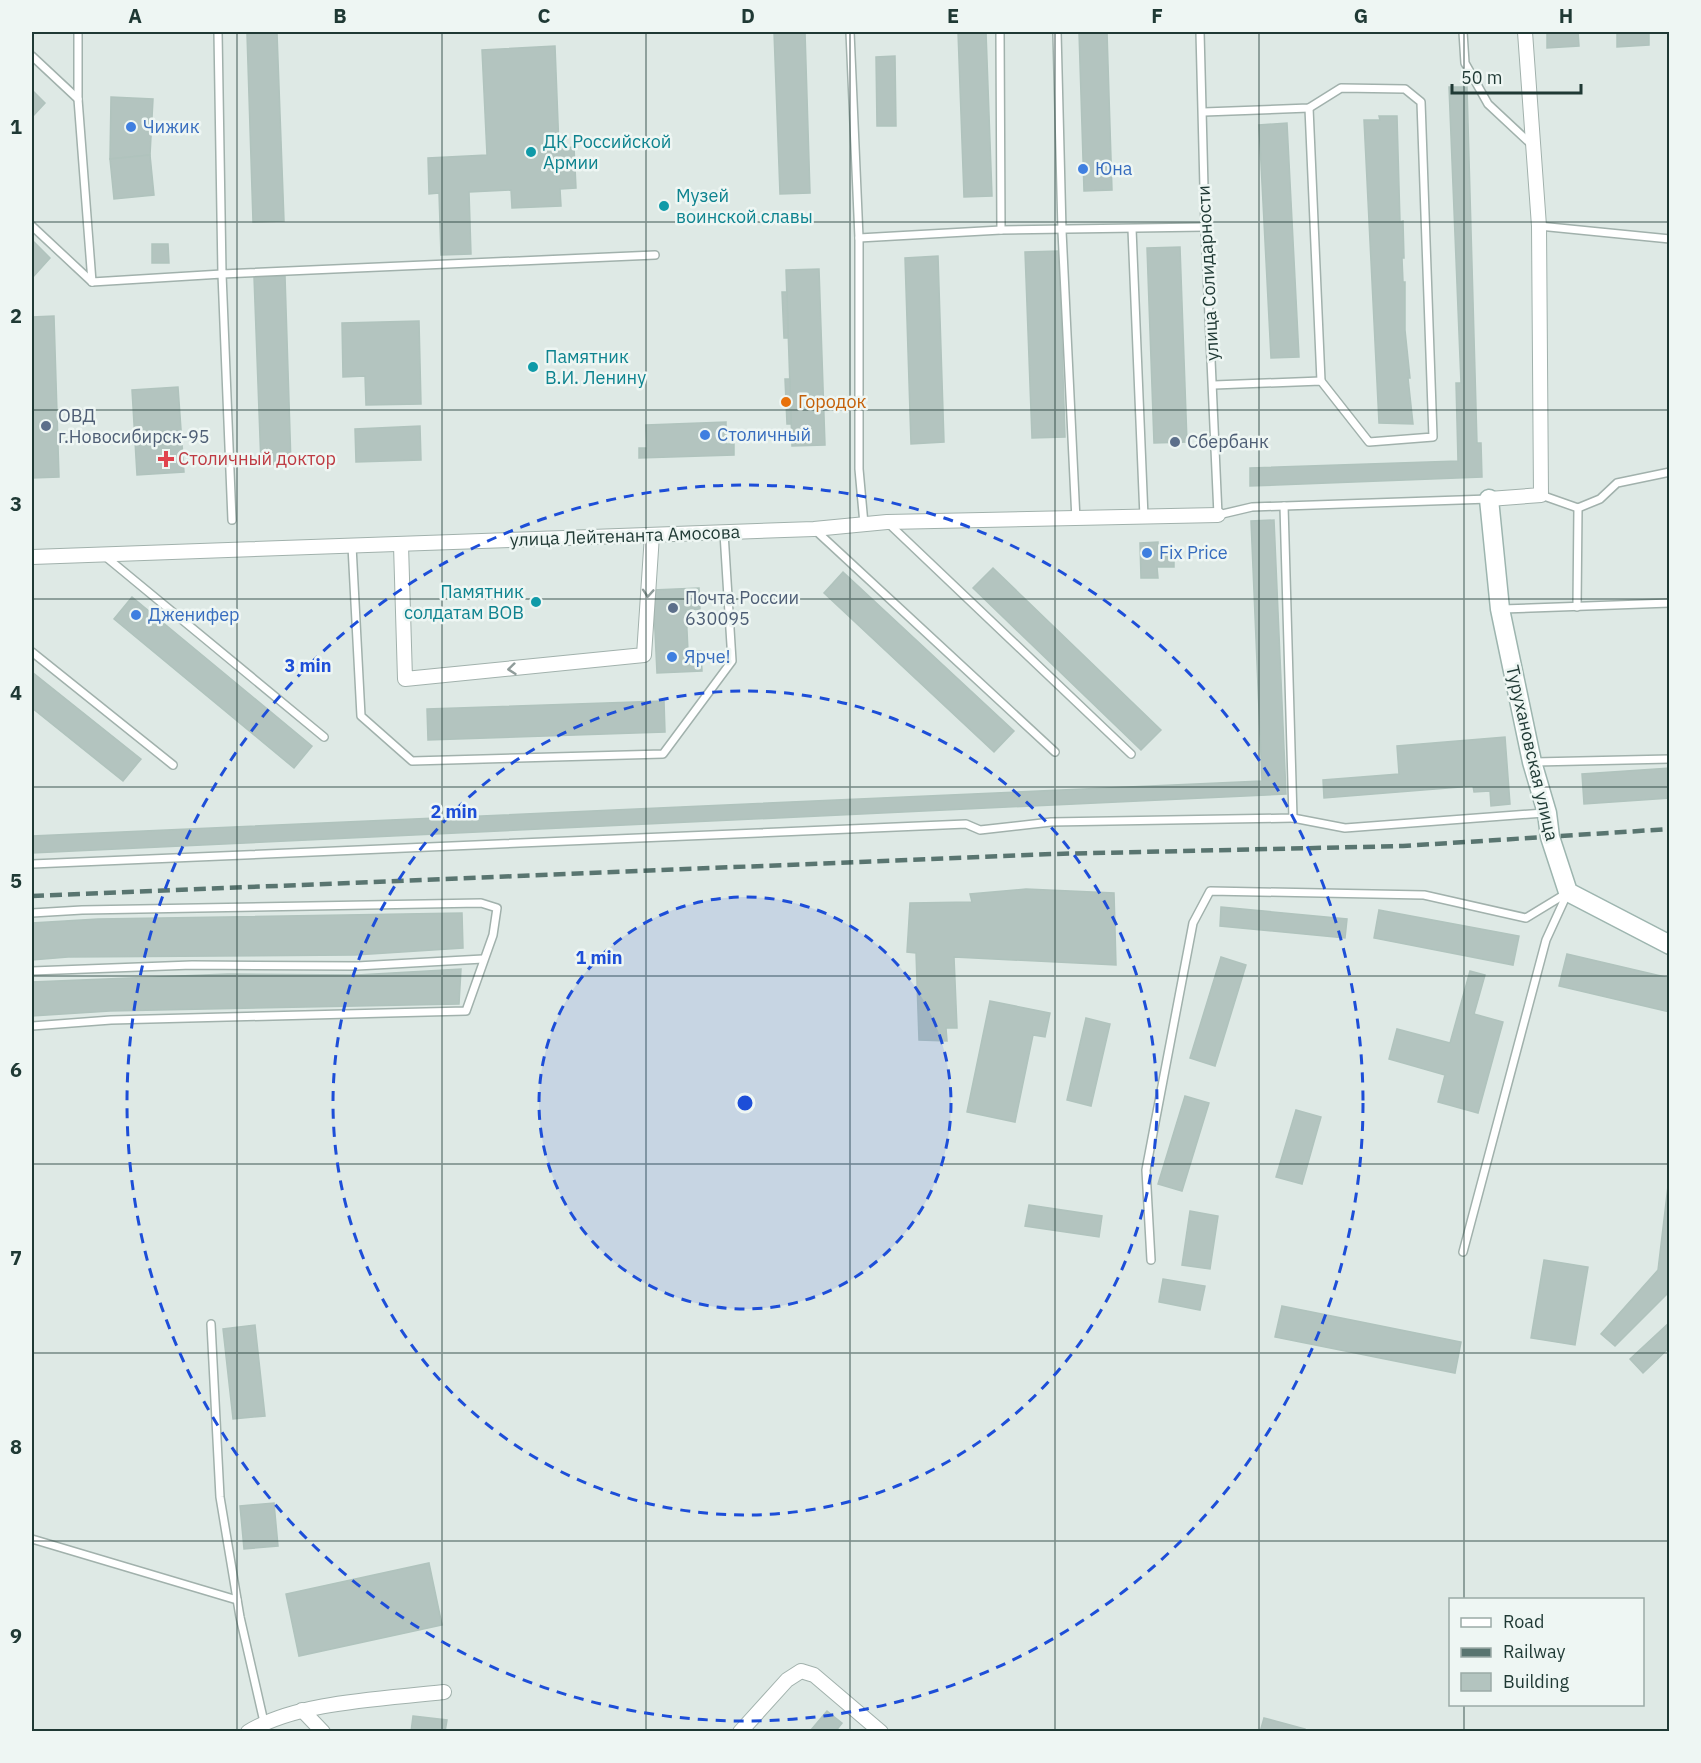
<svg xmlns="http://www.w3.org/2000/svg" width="1701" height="1763" viewBox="0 0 1701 1763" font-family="'IBM Plex Sans',sans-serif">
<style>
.building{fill:#b3c4bf;stroke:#b0c3bd;stroke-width:1.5}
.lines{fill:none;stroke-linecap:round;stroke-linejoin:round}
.lane-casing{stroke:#a1b1ac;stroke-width:10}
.street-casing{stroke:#a1b1ac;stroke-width:16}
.secondary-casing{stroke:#9db5af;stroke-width:21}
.lane{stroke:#fff;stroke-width:7}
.street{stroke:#fff;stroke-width:14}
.secondary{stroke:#fff;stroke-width:18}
.rail{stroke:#597570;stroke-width:4.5;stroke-dasharray:12 6;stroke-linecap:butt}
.oneway{stroke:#8f9c9a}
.grid{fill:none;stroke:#1f3934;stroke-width:1.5;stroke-opacity:0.55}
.ring{fill:none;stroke:#1d4ed8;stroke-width:3;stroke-dasharray:10 8}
.shop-dot{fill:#3f7fe0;stroke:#eef6f3;stroke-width:2}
.culture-dot{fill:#0f9aa8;stroke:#eef6f3;stroke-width:2}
.food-dot{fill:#e8710a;stroke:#eef6f3;stroke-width:2}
.service-dot{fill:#5c6f8a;stroke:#eef6f3;stroke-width:2}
.health-dot{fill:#e0444e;stroke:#eef6f3;stroke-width:2}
.labels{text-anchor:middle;stroke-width:5;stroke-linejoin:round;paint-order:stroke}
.shop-label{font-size:18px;fill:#366cbe;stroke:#eef6f3;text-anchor:start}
.culture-label{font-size:18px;fill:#0d838f;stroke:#eef6f3;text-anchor:start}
.street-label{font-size:18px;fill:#1f3934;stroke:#eef6f3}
.food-label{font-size:18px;fill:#c56008;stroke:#eef6f3;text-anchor:start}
.service-label{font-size:18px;fill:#4e5e75;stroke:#eef6f3;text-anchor:start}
.health-label{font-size:18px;fill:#be3a42;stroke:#eef6f3;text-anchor:start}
.centre{fill:#1d4ed8;stroke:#eef6f3;stroke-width:3}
.ring-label{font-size:18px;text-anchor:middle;font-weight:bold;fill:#1d4ed8;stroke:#eef6f3;stroke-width:5;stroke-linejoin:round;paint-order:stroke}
.neatline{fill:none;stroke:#1f3934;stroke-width:2}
.grid-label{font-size:20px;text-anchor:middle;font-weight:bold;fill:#1f3934}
</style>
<rect width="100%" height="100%" fill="#dee9e5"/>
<g class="building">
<polygon points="774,32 805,32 810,193 780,194"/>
<polygon points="958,32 986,32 992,196 964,197"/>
<polygon points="1079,32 1107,32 1112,190 1084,191"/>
<polygon points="1547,32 1578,32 1579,46 1547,48"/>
<polygon points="1617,32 1649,32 1649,45 1617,47"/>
<polygon points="277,33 284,221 253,222 247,34"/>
<polygon points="555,46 559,148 574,147 576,188 560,189 561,206 512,208 511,190 469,192 471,254 441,255 439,193 429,194 428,158 487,155 482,50"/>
<polygon points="895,56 896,126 877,126 876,57"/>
<polygon points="1449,87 1467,87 1477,443 1481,443 1482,477 1250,486 1250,468 1458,461 1456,383 1461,383"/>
<polygon points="32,90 45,103 32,117"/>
<polygon points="111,97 153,99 150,155 110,159"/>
<polygon points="1379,116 1397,116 1400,222 1403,221 1404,258 1402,258 1403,282 1405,282 1405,330 1410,378 1408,378 1413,424 1379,423 1364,120 1380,120"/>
<polygon points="1287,123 1299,357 1271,358 1259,125"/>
<polygon points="150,155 154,195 114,199 110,159"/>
<polygon points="32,240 50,258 32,278"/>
<polygon points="152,244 168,244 169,263 152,263"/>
<polygon points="1180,247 1187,442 1154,443 1147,248"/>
<polygon points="1059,251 1065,437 1032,438 1025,252"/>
<polygon points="938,256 944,442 911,444 905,258"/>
<polygon points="819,269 825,445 792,446 786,270"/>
<polygon points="285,276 291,464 261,465 254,277"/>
<polygon points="782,292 787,292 788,338 784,338"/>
<polygon points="54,316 59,477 32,478 32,317"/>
<polygon points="419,321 421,404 366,405 365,376 343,377 342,323"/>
<polygon points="785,379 790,379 791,424 787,424"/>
<polygon points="178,387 184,472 137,475 132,390"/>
<polygon points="726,422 726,444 734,444 734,455 639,458 639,448 647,448 646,425"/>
<polygon points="420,426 421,460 356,462 355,429"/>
<polygon points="1274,520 1286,794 32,853 32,836 1262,781 1251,521"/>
<polygon points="1158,542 1158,548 1174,548 1174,567 1157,567 1158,578 1141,578 1140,543"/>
<polygon points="993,568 1161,730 1141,750 973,588"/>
<polygon points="843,572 1014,731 994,752 824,593"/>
<polygon points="699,588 700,609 686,610 688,651 701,651 702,671 657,673 653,590"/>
<polygon points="132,597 312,746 294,768 114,619"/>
<polygon points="32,672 141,759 123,781 32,708"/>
<polygon points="664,701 665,732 428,740 427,709"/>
<polygon points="1505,737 1510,804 1491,806 1490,791 1474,792 1473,786 1324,798 1323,780 1399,774 1397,746"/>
<polygon points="1670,768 1670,798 1584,804 1582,774"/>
<polygon points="1026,889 1114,893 1116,965 954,957 957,1028 946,1028 947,1041 919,1040 916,953 907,952 910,903 972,902 970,894"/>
<polygon points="1221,907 1347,919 1345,938 1220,926"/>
<polygon points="1379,910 1519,936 1513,965 1374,938"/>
<polygon points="462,913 463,948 355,955 68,957 32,960 32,923 98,919"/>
<polygon points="1567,954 1670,978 1670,1012 1559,986"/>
<polygon points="1221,957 1246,965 1215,1066 1190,1058"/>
<polygon points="461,969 459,1004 110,1011 32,1016 32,982 228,974 357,975"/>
<polygon points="1470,971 1485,975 1474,1014 1503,1022 1478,1113 1438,1102 1445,1075 1389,1059 1397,1029 1450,1043"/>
<polygon points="990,1001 1050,1013 1045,1037 1033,1035 1015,1122 967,1112"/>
<polygon points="1086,1018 1110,1024 1091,1106 1067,1100"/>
<polygon points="1185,1096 1209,1103 1182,1191 1158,1184"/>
<polygon points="1296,1110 1321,1117 1302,1184 1276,1177"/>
<polygon points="1670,1169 1670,1291 1615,1346 1601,1334 1658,1270"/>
<polygon points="1029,1205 1102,1216 1099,1237 1025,1226"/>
<polygon points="1190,1211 1218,1216 1210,1269 1182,1265"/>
<polygon points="1544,1260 1588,1267 1575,1345 1531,1338"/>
<polygon points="1163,1279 1205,1286 1200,1310 1159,1302"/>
<polygon points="1282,1306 1461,1342 1455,1373 1275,1337"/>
<polygon points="1670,1322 1670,1347 1643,1373 1630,1359"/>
<polygon points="255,1325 265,1416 233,1419 223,1329"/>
<polygon points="274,1503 278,1546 244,1549 240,1506"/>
<polygon points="429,1563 442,1625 299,1656 286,1594"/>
<polygon points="827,1711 842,1723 835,1732 813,1732 811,1730"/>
<polygon points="413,1716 447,1720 445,1732 411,1732"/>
<polygon points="1264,1718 1305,1729 1304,1732 1260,1732"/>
</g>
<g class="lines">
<defs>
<g id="lane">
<polyline points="78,32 78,99 92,282 222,274 232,520"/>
<polyline points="218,32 222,274 655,255"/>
<polyline points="850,32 859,238 859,469 864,524"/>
<polyline points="1000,32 1001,230"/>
<polyline points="1057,32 1062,231 1076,520"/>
<polyline points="1200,32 1205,227 1218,515 1252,507 1489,499"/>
<polyline points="1463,32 1465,63 1488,104 1532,145"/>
<polyline points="32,56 78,99"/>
<polyline points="1309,108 1321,381"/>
<polyline points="1204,112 1309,108 1341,88 1405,89 1421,102 1433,437 1369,442 1321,381 1214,385"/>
<polyline points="32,226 92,282"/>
<polyline points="1539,226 1670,239"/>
<polyline points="1132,229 1144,517"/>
<polyline points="859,238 1001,230 1205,227"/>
<polyline points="1541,495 1578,508 1600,499 1617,483 1670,472"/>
<polyline points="887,522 1131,754"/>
<polyline points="814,529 1055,752"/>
<polyline points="352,546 361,716 412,761 663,754 732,661 724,533"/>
<polyline points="106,557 324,737"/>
<polyline points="1577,607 1578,508"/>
<polyline points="1502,609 1670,603"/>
<polyline points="32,652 173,765"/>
<polyline points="1535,762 1670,759"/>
<polyline points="1293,818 1345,828 1544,813"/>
<polyline points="32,864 966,824 980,830 1051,822 1293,818 1284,506"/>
<polyline points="32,913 82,910 481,903 497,908 493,935 466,1011 111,1020 32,1026"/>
<polyline points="32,971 192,965 357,966 483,959"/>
<polyline points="1463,1252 1546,940 1568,892"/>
<polyline points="1151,1260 1146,1170 1193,923 1210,891 1424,895 1526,918 1567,893"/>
<polyline points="211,1324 220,1497 240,1617 264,1722"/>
<polyline points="32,1539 237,1600"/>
</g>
<g id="street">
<polyline points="1489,499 1541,495 1539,226 1525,32"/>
<polyline points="401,545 405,679 644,655 652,535"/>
<polyline points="32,557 814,529 887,522 1218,515"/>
<polyline points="302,1710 323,1732"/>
<path d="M248,1732c50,-31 137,-33 196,-40"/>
<polyline points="740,1732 787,1680 801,1671 814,1675 881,1732"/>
</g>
<polyline id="secondary" points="1489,499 1500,609 1532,762 1547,813 1550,837 1568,892 1670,945"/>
</defs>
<use href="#lane" class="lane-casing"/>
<use href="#street" class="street-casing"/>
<use href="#secondary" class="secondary-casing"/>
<use href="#lane" class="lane"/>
<use href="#street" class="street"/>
<use href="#secondary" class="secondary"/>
<polyline class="rail" points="32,896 1052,854 1403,846 1670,829"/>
</g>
<defs><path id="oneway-chevron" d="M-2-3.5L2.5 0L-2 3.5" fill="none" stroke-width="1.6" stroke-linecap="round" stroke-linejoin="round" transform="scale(1.5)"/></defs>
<g class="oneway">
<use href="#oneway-chevron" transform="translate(648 593) rotate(94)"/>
<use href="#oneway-chevron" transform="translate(512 669) rotate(174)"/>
</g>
<path class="grid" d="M237,32v1700M442,32v1700M646,32v1700M850,32v1700M1055,32v1700M1259,32v1700M1464,32v1568M32,222h1638M32,410h1638M32,599h1638M32,787h1638M32,976h1638M32,1164h1638M32,1353h1638M32,1541h1638M1464,1704v28"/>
<circle cx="745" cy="1103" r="206" fill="#1d4ed8" fill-opacity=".12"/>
<g class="ring">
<circle cx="745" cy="1103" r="206"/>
<circle cx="745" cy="1103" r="412"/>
<circle cx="745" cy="1103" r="618"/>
</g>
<g class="shop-dot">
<circle cx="131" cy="127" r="6"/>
<circle cx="1083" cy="169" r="6"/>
<circle cx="705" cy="435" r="6"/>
<circle cx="1147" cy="553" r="6"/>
<circle cx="136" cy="615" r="6"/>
<circle cx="672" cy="657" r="6"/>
</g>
<g class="culture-dot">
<circle cx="531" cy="152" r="6"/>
<circle cx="664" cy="206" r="6"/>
<circle cx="533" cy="367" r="6"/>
<circle cx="536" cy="602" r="6"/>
</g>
<circle class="food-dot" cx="786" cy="402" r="6"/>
<g class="service-dot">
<circle cx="46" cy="426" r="6"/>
<circle cx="1175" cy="442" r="6"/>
<circle cx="673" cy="608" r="6"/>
</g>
<path class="health-dot" d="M163 450h6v6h6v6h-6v6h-6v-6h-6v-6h6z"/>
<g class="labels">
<g class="shop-label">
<text x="143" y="133">Чижик</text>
<text x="1095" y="175">Юна</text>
<text x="717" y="441">Столичный</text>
<text x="1159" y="559">Fix Price</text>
<text x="148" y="621">Дженифер</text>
<text x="684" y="663">Ярче!</text>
</g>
<g class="culture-label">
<text x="543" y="148">ДК Российской<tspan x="543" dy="21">Армии</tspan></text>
<text x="676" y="202">Музей<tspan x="676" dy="21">воинской славы</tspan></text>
<text x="545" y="363">Памятник<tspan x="545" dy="21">В.И. Ленину</tspan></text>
<text x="524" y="598" text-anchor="end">Памятник<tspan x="524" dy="21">солдатам ВОВ</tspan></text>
</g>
<g class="street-label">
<text transform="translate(1208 273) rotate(-93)" y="6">улица Солидарности</text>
<text transform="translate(625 536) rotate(-2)" y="6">улица Лейтенанта Амосова</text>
<text transform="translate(1532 753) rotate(77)" y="6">Турухановская улица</text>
</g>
<g class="food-label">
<text x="798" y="408">Городок</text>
</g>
<g class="service-label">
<text x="58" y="422">ОВД<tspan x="58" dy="21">г.Новосибирск-95</tspan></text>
<text x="1187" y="448">Сбербанк</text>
<text x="685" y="604">Почта России<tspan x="685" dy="21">630095</tspan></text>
</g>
<g class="health-label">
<text x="178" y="465">Столичный доктор</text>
</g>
</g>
<circle cx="745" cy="1103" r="9" class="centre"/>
<g class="ring-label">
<text x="308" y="672">3 min</text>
<text x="454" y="818">2 min</text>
<text x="599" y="964">1 min</text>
</g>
<rect width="1701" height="1763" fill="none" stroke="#eef6f3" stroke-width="66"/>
<rect x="1449" y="1598" width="195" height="108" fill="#eef6f3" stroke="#9baaa7" stroke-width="1.5"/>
<rect x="1461" y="1618" width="30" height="9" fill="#ffffff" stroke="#9baaa7" stroke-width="1.5"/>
<text x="1503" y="1628" font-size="18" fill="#1f3934">Road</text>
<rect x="1461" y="1648" width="30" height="9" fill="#597570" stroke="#9baaa7" stroke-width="1.5"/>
<text x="1503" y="1658" font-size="18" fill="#1f3934">Railway</text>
<rect x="1461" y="1673" width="30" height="18" fill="#b3c4bf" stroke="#9baaa7" stroke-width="1.5"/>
<text x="1503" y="1688" font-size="18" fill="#1f3934">Building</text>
<path d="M1452 84v9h129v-9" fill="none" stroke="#1f3934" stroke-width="3"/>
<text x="1461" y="84" font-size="18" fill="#1f3934" stroke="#eef6f3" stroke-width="4.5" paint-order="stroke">50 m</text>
<rect x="33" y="33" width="1635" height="1697" class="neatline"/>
<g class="grid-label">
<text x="135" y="23">A</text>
<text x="340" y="23">B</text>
<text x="544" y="23">C</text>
<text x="748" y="23">D</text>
<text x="953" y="23">E</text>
<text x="1157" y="23">F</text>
<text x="1361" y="23">G</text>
<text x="1566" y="23">H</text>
<text x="16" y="134">1</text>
<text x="16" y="323">2</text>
<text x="16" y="511">3</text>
<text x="16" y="700">4</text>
<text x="16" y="888">5</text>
<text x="16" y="1077">6</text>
<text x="16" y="1265">7</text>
<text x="16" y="1454">8</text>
<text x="16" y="1643">9</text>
</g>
</svg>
